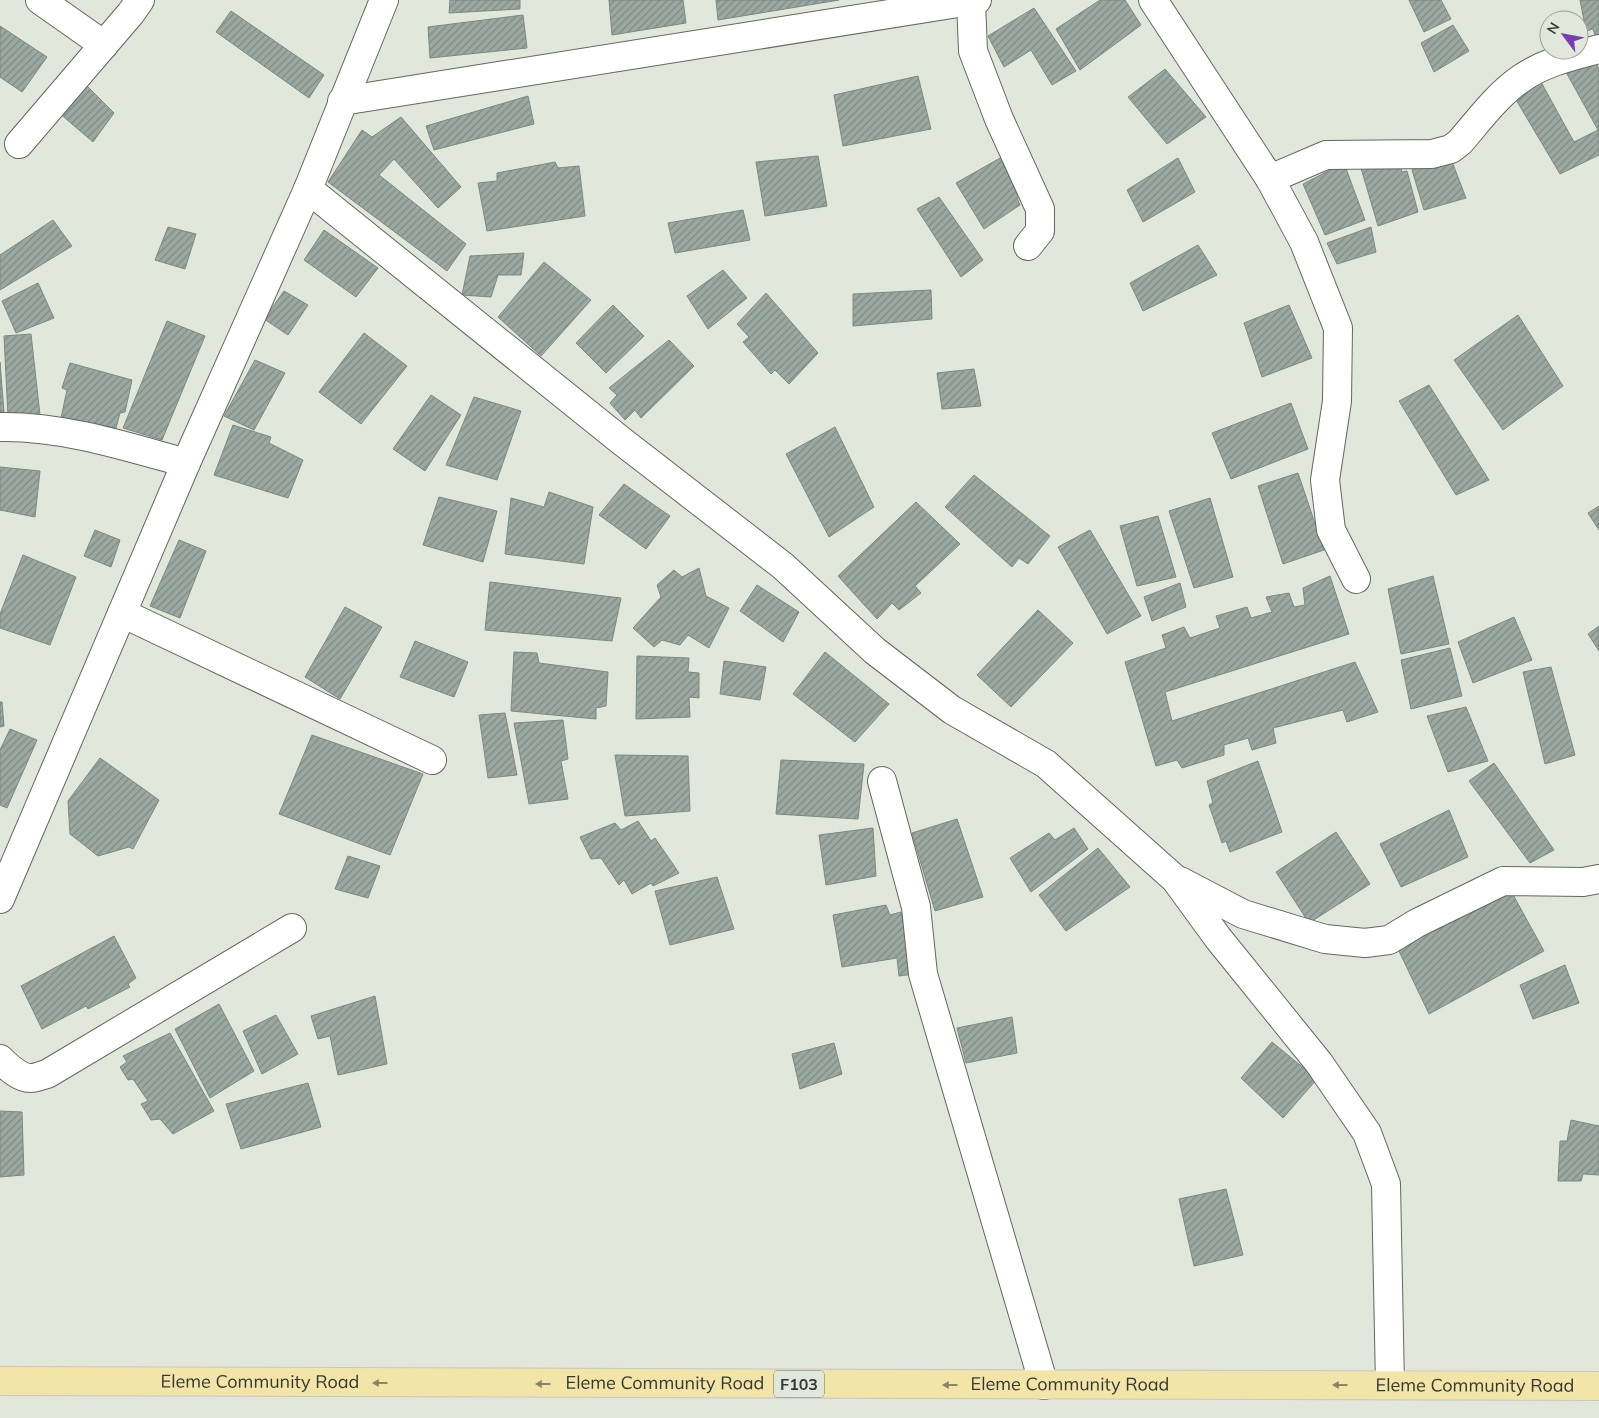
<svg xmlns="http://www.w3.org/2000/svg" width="1599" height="1418" viewBox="0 0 1599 1418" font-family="Mulish,sans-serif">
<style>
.building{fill:url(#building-hatch);stroke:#7c8983}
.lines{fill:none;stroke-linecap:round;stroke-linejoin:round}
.street-casing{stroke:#62685d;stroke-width:30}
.primary-casing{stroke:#c6c7c6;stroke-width:30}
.street{stroke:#fff;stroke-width:28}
.primary{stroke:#f3e4a7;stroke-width:28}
.oneway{fill:#8a8567}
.labels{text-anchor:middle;stroke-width:5;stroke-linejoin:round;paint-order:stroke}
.shield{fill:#e1e7db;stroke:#696c65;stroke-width:1}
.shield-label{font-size:16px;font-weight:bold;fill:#353833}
.street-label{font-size:18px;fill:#353833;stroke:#e1e7db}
</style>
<defs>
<pattern id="building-hatch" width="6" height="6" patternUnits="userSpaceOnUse" patternTransform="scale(1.25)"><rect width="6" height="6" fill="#9ba9a2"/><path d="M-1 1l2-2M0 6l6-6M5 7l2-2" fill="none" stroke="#7f8b85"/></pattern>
</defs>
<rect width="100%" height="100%" fill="#e1e7db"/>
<g class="building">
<polygon points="450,0 520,0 520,9 449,13"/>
<polygon points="609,0 683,0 686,23 612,35"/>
<polygon points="716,0 839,0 718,20"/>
<polygon points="1100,0 1125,0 1141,25 1080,70 1056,29"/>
<polygon points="1409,0 1441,0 1451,19 1424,32"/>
<polygon points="1580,0 1599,0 1599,37 1596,38 1593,29 1586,31"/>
<polygon points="1034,8 1076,71 1052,85 1031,50 1004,67 988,36"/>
<polygon points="231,11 324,75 309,98 216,32"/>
<polygon points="523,15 527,48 430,58 428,27"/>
<polygon points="1453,25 1469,51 1434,72 1421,43"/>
<polygon points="0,26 47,57 22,92 0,77"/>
<polygon points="1592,55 1599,69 1599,155 1560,174 1515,98 1541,82 1574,142 1598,130 1566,72"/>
<polygon points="1165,69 1206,117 1167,144 1128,97"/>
<polygon points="918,76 931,129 843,146 834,95"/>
<polygon points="84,83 114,113 93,142 58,112"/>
<polygon points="528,96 534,124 434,150 426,126"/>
<polygon points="401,117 461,187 438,208 394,159 379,175 466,244 447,271 328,182 362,130 372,137"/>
<polygon points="818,156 827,206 765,216 756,162"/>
<polygon points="1002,157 1024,193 1017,198 1020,205 984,229 956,183"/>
<polygon points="1178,158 1195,192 1143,222 1127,190"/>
<polygon points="1451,159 1466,198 1424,210 1412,170"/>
<polygon points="1398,160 1402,172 1407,171 1418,212 1378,226 1361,168"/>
<polygon points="555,162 558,168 579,166 585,216 487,231 478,183 497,181 497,173"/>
<polygon points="1344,163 1365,220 1325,235 1303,184"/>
<polygon points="939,197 983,260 961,277 917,209"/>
<polygon points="743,210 750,240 675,253 668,223"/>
<polygon points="53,220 72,246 0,290 0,255"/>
<polygon points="168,227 196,234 185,269 155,260"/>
<polygon points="1371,227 1376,252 1337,264 1327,243"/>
<polygon points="324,230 378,268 356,297 304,260"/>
<polygon points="1198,245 1217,275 1143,311 1130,283"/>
<polygon points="524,253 521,275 498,275 491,297 462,295 470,256"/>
<polygon points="544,262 591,300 541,356 498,317"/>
<polygon points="723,270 747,298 708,329 687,296"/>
<polygon points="38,283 54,318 16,333 2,301"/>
<polygon points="931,290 932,319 853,326 853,294"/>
<polygon points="284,291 308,305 288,335 264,319"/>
<polygon points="766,293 818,353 789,384 775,370 771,374 743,342 749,337 737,324"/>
<polygon points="613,305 644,336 606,373 576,343"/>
<polygon points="1289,305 1312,358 1262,377 1244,323"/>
<polygon points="1518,315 1563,386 1503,430 1454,360"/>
<polygon points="167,321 205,336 162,440 123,428"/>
<polygon points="364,333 407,366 361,424 319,392"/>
<polygon points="31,334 40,415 8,417 4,336"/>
<polygon points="669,340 694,366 641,418 635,410 625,420 610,403 617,395 609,388"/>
<polygon points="255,360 285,373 254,430 224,416"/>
<polygon points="0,362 4,412 0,412"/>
<polygon points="70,363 132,380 125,412 120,413 116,428 61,418 67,390 62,388"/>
<polygon points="974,369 981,406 942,409 937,373"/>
<polygon points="1429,385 1489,480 1456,495 1399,401"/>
<polygon points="431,395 461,415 425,471 393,449"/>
<polygon points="474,397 521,411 497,480 446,465"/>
<polygon points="1291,403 1308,449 1231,479 1212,433"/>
<polygon points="233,425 271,437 269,443 303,460 288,498 214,475"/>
<polygon points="835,427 874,507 829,537 786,454"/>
<polygon points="0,467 40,471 35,517 0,510"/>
<polygon points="1298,473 1324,550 1283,564 1258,486"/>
<polygon points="974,475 1050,536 1028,564 1019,558 1012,567 945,507"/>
<polygon points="624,484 670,516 646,549 599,515"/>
<polygon points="549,492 593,507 584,564 505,554 511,498 544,507"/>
<polygon points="439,497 497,511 483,562 423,545"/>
<polygon points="1210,498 1233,577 1194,588 1169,511"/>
<polygon points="916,502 960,544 915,586 921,593 899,610 892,603 877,619 838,576"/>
<polygon points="1599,506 1599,530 1588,513"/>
<polygon points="1158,516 1176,577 1137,586 1120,526"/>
<polygon points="95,530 120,540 111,567 84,556"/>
<polygon points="1090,530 1141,616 1107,634 1058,547"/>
<polygon points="179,540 206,551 180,618 150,606"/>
<polygon points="23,555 76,577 50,645 0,628 0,614"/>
<polygon points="699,568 706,596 729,608 709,648 688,635 680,645 662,640 654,647 633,628 661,597 657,585 674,570 682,577"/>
<polygon points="1330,576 1349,634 1165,692 1172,721 1355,662 1378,712 1347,722 1343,710 1273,728 1276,743 1252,750 1248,738 1224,745 1224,755 1182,768 1177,760 1156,766 1125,662 1166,648 1162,635 1184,627 1190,638 1220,628 1216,616 1247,607 1251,618 1272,612 1266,597 1289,593 1294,607 1305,605 1303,588"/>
<polygon points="1433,576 1449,644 1401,654 1388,589"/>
<polygon points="490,582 621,598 612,641 485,630"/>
<polygon points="1180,583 1186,607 1152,621 1144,597"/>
<polygon points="757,585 799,612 783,642 740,611"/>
<polygon points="345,607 382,627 340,699 305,677"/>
<polygon points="1038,610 1073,643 1011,707 977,675"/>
<polygon points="1514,617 1532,660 1473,683 1458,642"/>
<polygon points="1599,626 1599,651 1588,634"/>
<polygon points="415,641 468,662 454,697 400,677"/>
<polygon points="1450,648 1462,696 1411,709 1401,660"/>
<polygon points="514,652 537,653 539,663 608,672 606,706 596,708 596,719 511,711"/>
<polygon points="825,652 889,704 855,742 793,694"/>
<polygon points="637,656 689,658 688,672 699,673 699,698 689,697 690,717 636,719"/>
<polygon points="724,661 766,667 760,700 720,694"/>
<polygon points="1551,667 1575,755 1545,764 1523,672"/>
<polygon points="0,702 2,702 4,726 0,727"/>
<polygon points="1466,707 1488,761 1448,772 1427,716"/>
<polygon points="505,713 517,775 488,778 479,715"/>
<polygon points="563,720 568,759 561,761 568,799 529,804 514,723"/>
<polygon points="10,729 37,740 7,808 0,805 0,750"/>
<polygon points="312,735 423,774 390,855 279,814"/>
<polygon points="615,755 688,756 690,811 625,816"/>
<polygon points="100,758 159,800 133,849 129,847 98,856 70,834 68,801"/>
<polygon points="781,760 864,764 858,819 776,814"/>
<polygon points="1258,761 1282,832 1230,852 1226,841 1222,843 1209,805 1213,803 1207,781"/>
<polygon points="1494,763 1554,850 1530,863 1469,781"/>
<polygon points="1449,810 1468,857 1401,887 1380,844"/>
<polygon points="957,819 983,897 935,911 912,833"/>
<polygon points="638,821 651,841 655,838 679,873 653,886 651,883 632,894 624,880 619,885 601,858 591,859 580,837 615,823 621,830"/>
<polygon points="873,828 876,876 826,885 819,835"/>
<polygon points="1074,828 1088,849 1031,892 1010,858 1049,833 1055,840"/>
<polygon points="1336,832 1370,884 1309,923 1276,872"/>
<polygon points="1098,848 1130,887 1066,931 1039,895"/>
<polygon points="348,856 380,866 368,898 335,889"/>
<polygon points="717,877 734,929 670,945 655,891"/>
<polygon points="1511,891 1544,951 1429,1014 1398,949"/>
<polygon points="886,905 890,915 901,912 914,974 899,976 897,958 842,967 833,915"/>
<polygon points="114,936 136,978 128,984 130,987 88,1009 86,1006 42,1029 21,986"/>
<polygon points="1565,965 1579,1003 1533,1019 1520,985"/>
<polygon points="375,996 387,1064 338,1075 330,1036 318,1039 311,1016"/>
<polygon points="219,1004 254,1071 210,1098 175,1029"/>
<polygon points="276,1015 298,1054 262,1074 243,1031"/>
<polygon points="1012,1017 1017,1053 966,1063 957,1028"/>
<polygon points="170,1033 214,1111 173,1134 160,1119 151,1120 141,1104 148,1101 133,1079 128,1080 120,1067 127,1062 123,1056"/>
<polygon points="1272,1042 1317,1079 1283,1118 1241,1078"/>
<polygon points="834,1043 842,1074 800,1089 792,1054"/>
<polygon points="308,1083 321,1127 241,1149 226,1104"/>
<polygon points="0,1111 22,1112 24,1175 0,1177"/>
<polygon points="1571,1120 1599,1126 1599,1175 1583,1174 1581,1181 1558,1181 1560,1141 1567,1141"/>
<polygon points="1226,1189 1243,1255 1194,1266 1179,1199"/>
</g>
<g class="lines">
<defs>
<g id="street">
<polyline points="40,0 104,45"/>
<polyline points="1153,0 1270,179 1304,242 1338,328 1337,401 1325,480 1331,530 1356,579"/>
<polyline points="971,2 973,51 999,119 1040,209 1040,231 1028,246"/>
<polyline points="342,101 977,0"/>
<polyline points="19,144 131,13 140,0"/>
<path d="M1270,179l56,-24 106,-1 19,-5 9,-7c19,-22 38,-48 62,-64 23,-16 51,-22 77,-29"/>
<polyline points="308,189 619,439 783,566 875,651 952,710 1046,764 1175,879 1218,938 1319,1063 1367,1133 1386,1184 1390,1385"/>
<path d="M0,427c63,-1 125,19 186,36"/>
<polyline points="122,613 432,760"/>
<polyline points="882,781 916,907 923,974 1044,1385"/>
<polyline points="1180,881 1243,914 1325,939 1365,943 1389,940 1417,923 1503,881 1583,882 1599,879"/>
<polyline points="0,899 186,463 308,189 384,0"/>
<path d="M0,1059c8,8 19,19 31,19 5,0 11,-3 16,-4l245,-146"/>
</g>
<g id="primary">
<path id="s1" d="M0,1381l1599,5"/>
</g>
</defs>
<use href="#street" class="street-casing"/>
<use href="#primary" class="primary-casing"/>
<use href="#street" class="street"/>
<use href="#primary" class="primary"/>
</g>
<defs><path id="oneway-solid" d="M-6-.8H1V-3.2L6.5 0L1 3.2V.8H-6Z" transform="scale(1.25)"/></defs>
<g class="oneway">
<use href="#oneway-solid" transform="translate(380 1383) rotate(-180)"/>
<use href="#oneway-solid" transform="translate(543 1384) rotate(-180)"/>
<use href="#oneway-solid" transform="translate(950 1385) rotate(-180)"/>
<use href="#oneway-solid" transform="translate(1340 1385) rotate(180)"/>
</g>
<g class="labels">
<rect class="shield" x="774" y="1370.5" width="50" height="27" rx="4"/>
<g class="shield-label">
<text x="799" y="1390">F103</text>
</g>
<g class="street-label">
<text dy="6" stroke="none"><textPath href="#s1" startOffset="260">Eleme Community Road</textPath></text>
<text dy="6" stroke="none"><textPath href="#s1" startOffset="665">Eleme Community Road</textPath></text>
<text dy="6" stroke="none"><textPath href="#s1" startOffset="1070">Eleme Community Road</textPath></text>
<text dy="6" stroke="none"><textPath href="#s1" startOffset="1475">Eleme Community Road</textPath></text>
</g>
</g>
<g transform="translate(1564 35) rotate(302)"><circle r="24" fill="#e1e7db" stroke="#9ca198"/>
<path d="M0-4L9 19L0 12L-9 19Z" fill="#793cb2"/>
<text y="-8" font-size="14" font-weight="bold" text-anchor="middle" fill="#353833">N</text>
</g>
</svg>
